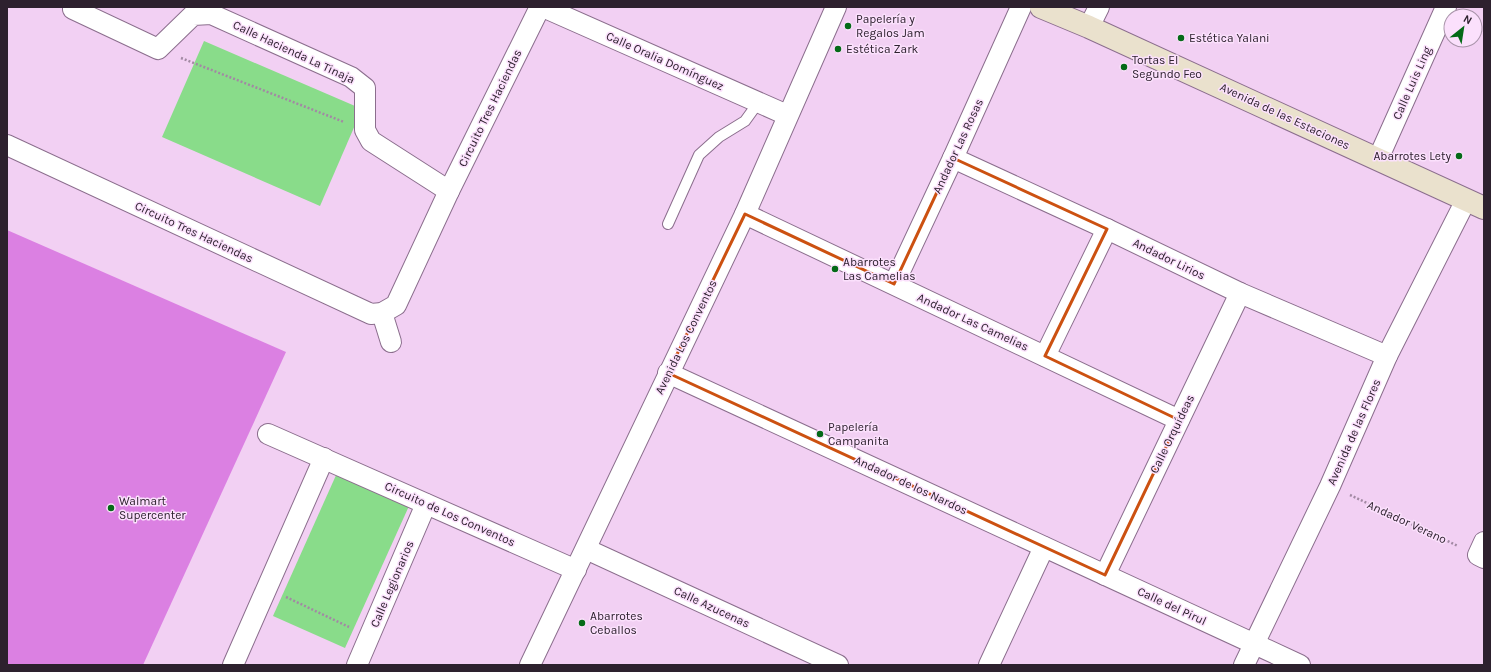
<svg xmlns="http://www.w3.org/2000/svg" width="1491" height="672" viewBox="0 0 1491 672" font-family="Karla,sans-serif">
<style>
.green{fill:#89dc8a}
.building{fill:#db80e2}
.lines{fill:none;stroke-linecap:round;stroke-linejoin:round}
.lane-casing{stroke:#8b6e8d;stroke-width:12}
.street-casing{stroke:#8b6e8d;stroke-width:22}
.secondary-casing{stroke:#8b6e8d;stroke-width:24}
.path{stroke:#a289a3;stroke-width:2.5;stroke-dasharray:2 2;stroke-linecap:butt}
.lane{stroke:#fff;stroke-width:10}
.street{stroke:#fff;stroke-width:20}
.secondary{stroke:#eae1cd;stroke-width:22}
.marked{fill:none;stroke:#cc5111;stroke-width:3;stroke-linejoin:round}
.poi-dot{fill:#046a17;stroke:#fbe0fc;stroke-width:1.5}
.labels{text-anchor:middle;stroke-width:3;stroke-linejoin:round;paint-order:stroke}
.poi-label{font-size:12px;fill:#2d212e;stroke:#fbe0fc;text-anchor:start}
.street-label{font-size:12px;fill:#2d212e;stroke:#fbe0fc}
</style>
<rect width="100%" height="100%" fill="#f2d0f3"/>
<g class="green">
<polygon points="204,41 362,109 320,206 162,137"/>
<polygon points="337,473 409,506 345,648 273,616"/>
</g>
<polygon class="building" points="7,230 286,352 143,665 7,665"/>
<g class="lines">
<defs>
<polyline id="lane" points="668,224 699,155 719,137 745,121 758,103"/>
<g id="street">
<polyline points="543,7 787,115"/>
<polyline points="73,9 158,49 193,15 211,14 351,77 365,88 365,130 371,141 449,191"/>
<polyline points="1089,27 1099,7"/>
<polyline points="7,145 371,314 382,313 396,305 449,191 540,7"/>
<polyline points="953,158 1107,229 1240,293 1387,356"/>
<polyline points="1378,159 1446,7"/>
<polyline points="745,214 1179,420"/>
<polyline points="894,284 953,158 1021,7"/>
<polyline points="382,313 391,342"/>
<polyline points="1045,356 1107,229"/>
<polyline points="668,373 1300,665"/>
<polyline points="268,434 576,570"/>
<polyline points="1484,542 1478,555 1484,558"/>
<polyline points="586,549 838,665"/>
<polyline points="1105,575 1240,293"/>
<polyline points="233,665 324,458"/>
<polyline points="357,665 426,504"/>
<polyline points="530,665 745,214 836,7"/>
<polyline points="989,665 1044,547"/>
<polyline points="1244,665 1330,486 1387,356 1466,200"/>
</g>
<polyline id="secondary" points="1041,7 1089,27 1484,208"/>
</defs>
<use href="#lane" class="lane-casing"/>
<use href="#street" class="street-casing"/>
<use href="#secondary" class="secondary-casing"/>
<g class="path">
<polyline points="181,58 344,122"/>
<polyline points="1350,495 1458,546"/>
<polyline points="286,597 349,627"/>
</g>
<use href="#lane" class="lane"/>
<use href="#street" class="street"/>
<use href="#secondary" class="secondary"/>
</g>
<path class="marked" d="M953,158l154,71 -62,127 134,64 -74,155 -437,-202 77,-159 149,70z"/>
<g class="poi-dot">
<circle cx="848" cy="26" r="4"/>
<circle cx="1181" cy="38" r="4"/>
<circle cx="838" cy="49" r="4"/>
<circle cx="1124" cy="67" r="4"/>
<circle cx="1459" cy="156" r="4"/>
<circle cx="835" cy="269" r="4"/>
<circle cx="820" cy="434" r="4"/>
<circle cx="111" cy="508" r="4"/>
<circle cx="582" cy="623" r="4"/>
</g>
<g class="labels">
<g class="poi-label">
<text x="856" y="23">Papelería y<tspan x="856" dy="14">Regalos Jam</tspan></text>
<text x="1189" y="42">Estética Yalani</text>
<text x="846" y="53">Estética Zark</text>
<text x="1132" y="64">Tortas El<tspan x="1132" dy="14">Segundo Feo</tspan></text>
<text x="1451" y="160" text-anchor="end">Abarrotes Lety</text>
<text x="843" y="266">Abarrotes<tspan x="843" dy="14">Las Camelias</tspan></text>
<text x="828" y="431">Papelería<tspan x="828" dy="14">Campanita</tspan></text>
<text x="119" y="505">Walmart<tspan x="119" dy="14">Supercenter</tspan></text>
<text x="590" y="620">Abarrotes<tspan x="590" dy="14">Ceballos</tspan></text>
</g>
<g class="street-label">
<text transform="translate(294 52) rotate(25)" y="4">Calle Hacienda La Tinaja</text>
<text transform="translate(665 61) rotate(24)" y="4">Calle Oralia Domínguez</text>
<text transform="translate(1412 83) rotate(-66)" y="4">Calle Luis Ling</text>
<text transform="translate(490 108) rotate(-64)" y="4">Circuito Tres Haciendas</text>
<text transform="translate(1285 116) rotate(25)" y="4">Avenida de las Estaciones</text>
<text transform="translate(958 146) rotate(-65)" y="4">Andador Las Rosas</text>
<text transform="translate(194 232) rotate(25)" y="4">Circuito Tres Haciendas</text>
<text transform="translate(1169 259) rotate(26)" y="4">Andador Lirios</text>
<text transform="translate(973 322) rotate(25)" y="4">Andador Las Camelias</text>
<text transform="translate(686 337) rotate(-64)" y="4">Avenida Los Conventos</text>
<text transform="translate(1354 432) rotate(-66)" y="4">Avenida de las Flores</text>
<text transform="translate(1172 434) rotate(-64)" y="4">Calle Orquídeas</text>
<text transform="translate(911 485) rotate(25)" y="4">Andador de los Nardos</text>
<text transform="translate(450 514) rotate(24)" y="4">Circuito de Los Conventos</text>
<text transform="translate(1407 522) rotate(25)" y="4">Andador Verano</text>
<text transform="translate(392 584) rotate(-67)" y="4">Calle Legionarios</text>
<text transform="translate(1172 606) rotate(25)" y="4">Calle del Pirul</text>
<text transform="translate(712 607) rotate(25)" y="4">Calle Azucenas</text>
</g>
</g>
<rect width="1491" height="672" fill="none" stroke="#2d212e" stroke-width="16"/>
<g transform="translate(1463 28) rotate(30)"><circle r="19" fill="#fbe0fc" stroke="#a994aa"/>
<path d="M0-3L7 15L0 10L-7 15Z" fill="#046a17"/>
<text y="-6" font-size="11" font-weight="bold" text-anchor="middle" fill="#2d212e">N</text>
</g>
</svg>
